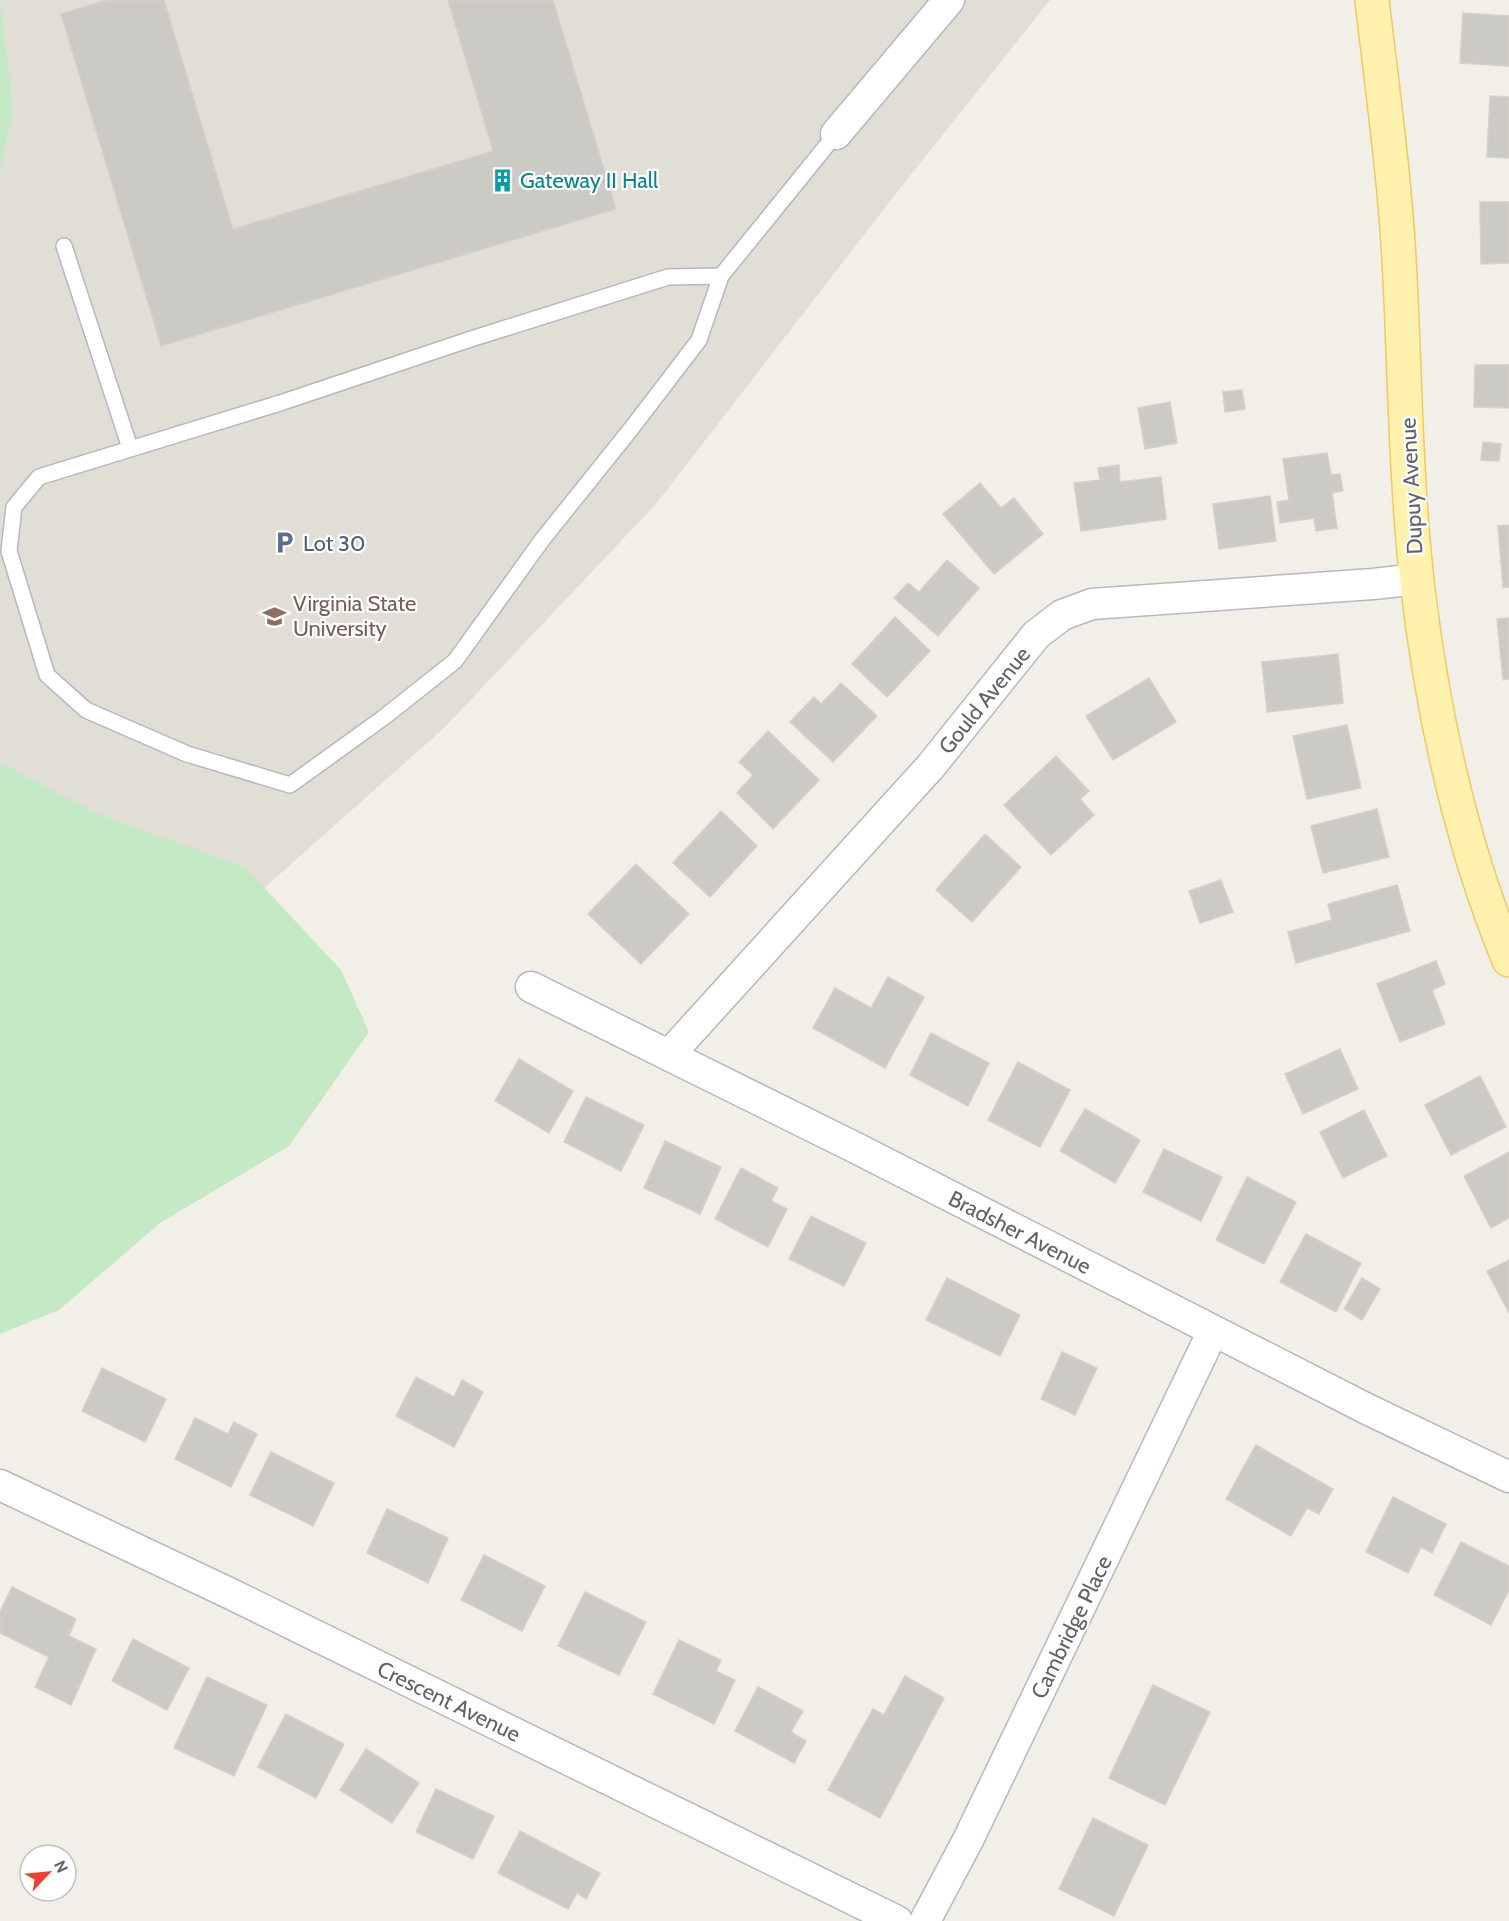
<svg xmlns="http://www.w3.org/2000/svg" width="1509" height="1921" viewBox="0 0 1509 1921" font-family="Cabin,sans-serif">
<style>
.education{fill:#e1ded6}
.green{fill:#c5e8c5}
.building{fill:#cccac5;stroke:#d6d1c6;stroke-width:1.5}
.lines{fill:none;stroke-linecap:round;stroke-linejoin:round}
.service-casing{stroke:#b5b8bc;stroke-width:18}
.minor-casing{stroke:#b5b8bc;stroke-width:33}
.primary-casing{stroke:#f2c960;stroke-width:36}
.service{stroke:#fff;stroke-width:15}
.minor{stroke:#fff;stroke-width:30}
.primary{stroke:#fff2af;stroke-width:33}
.labels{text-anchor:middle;stroke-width:4.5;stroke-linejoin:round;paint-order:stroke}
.culture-label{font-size:22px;fill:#0d838f;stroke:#fff;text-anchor:start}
.street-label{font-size:22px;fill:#5f6368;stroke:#fff}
.service-label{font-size:22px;fill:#4e5e75;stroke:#fff;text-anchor:start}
.education-label{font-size:22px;fill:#785e54;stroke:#fff;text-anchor:start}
</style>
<rect width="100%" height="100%" fill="#f1efe8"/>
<polygon class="education" points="0,0 1050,0 894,196 656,504 444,728 201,944 0,1081"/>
<g class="green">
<polygon points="0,0 13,109 0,172"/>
<polygon points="0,763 99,814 245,867 341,970 369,1032 289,1146 160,1223 59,1310 0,1334"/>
</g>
<g class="building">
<polygon points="107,0 164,0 233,229 493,151 448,0 553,0 616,209 161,346 61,14"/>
<polygon points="1463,13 1509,16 1509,66 1460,63"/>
<polygon points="1490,96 1509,97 1509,158 1487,157"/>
<polygon points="1480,202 1509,202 1509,263 1481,264"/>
<polygon points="1475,365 1509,365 1509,408 1474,407"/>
<polygon points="1242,390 1245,409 1225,412 1223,392"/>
<polygon points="1170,402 1177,443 1145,449 1138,408"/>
<polygon points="1483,442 1501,444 1499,461 1481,460"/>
<polygon points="1327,453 1331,475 1340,474 1343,491 1332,493 1337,528 1316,531 1314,518 1280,523 1277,502 1289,500 1283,459"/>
<polygon points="1119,465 1120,482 1161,477 1166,519 1081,531 1074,483 1100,480 1098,468"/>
<polygon points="980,483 1001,508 1014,498 1043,534 994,574 943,514"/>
<polygon points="1270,496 1276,541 1219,549 1213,504"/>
<polygon points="1509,525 1509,587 1503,587 1498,526"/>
<polygon points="947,560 979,588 938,636 894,598 908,583 919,592"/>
<polygon points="895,617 930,651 887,697 852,664"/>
<polygon points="1509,618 1509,679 1503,680 1497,619"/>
<polygon points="1338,654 1343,703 1267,712 1262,662"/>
<polygon points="1149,678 1176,722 1113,760 1086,716"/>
<polygon points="841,683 877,716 833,762 790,722 814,697 821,704"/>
<polygon points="1347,725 1361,788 1307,799 1293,736"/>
<polygon points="768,731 819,780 773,829 737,793 753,775 739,762"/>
<polygon points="1056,756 1089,791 1080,799 1094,815 1051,855 1004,805"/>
<polygon points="1377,809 1389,857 1323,873 1311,826"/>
<polygon points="721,811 757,846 710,897 673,863"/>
<polygon points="985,834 1021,867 972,922 936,890"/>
<polygon points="636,864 689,914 641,964 588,914"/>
<polygon points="1221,880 1233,912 1200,923 1189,891"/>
<polygon points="1397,885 1410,931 1296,963 1288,932 1332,920 1328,904"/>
<polygon points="1436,961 1445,984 1432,990 1445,1024 1400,1042 1377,984"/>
<polygon points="888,977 924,997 885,1068 813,1028 835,988 871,1008"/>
<polygon points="931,1033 989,1063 968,1106 910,1075"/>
<polygon points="1340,1049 1358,1089 1303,1114 1285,1074"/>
<polygon points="519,1059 573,1091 549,1133 495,1101"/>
<polygon points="1018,1062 1070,1090 1040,1147 988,1120"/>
<polygon points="1480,1076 1506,1127 1451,1155 1425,1105"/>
<polygon points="586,1097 644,1125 621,1171 564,1142"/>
<polygon points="1085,1109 1140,1140 1115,1183 1060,1151"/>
<polygon points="1364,1110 1387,1156 1343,1178 1320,1132"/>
<polygon points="665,1141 721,1167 700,1214 644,1188"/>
<polygon points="1164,1149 1222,1177 1201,1221 1143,1192"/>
<polygon points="1509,1152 1509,1218 1491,1228 1464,1176"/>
<polygon points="741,1168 778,1188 771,1201 787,1209 768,1247 715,1219"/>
<polygon points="1247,1177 1296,1202 1264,1264 1216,1240"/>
<polygon points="811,1216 866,1243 844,1286 789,1259"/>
<polygon points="1306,1234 1361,1263 1336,1312 1280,1282"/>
<polygon points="1509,1260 1509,1313 1487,1271"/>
<polygon points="947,1278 1020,1315 1000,1356 926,1320"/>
<polygon points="1362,1278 1380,1289 1362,1320 1344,1309"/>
<polygon points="1062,1352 1097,1368 1075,1415 1041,1399"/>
<polygon points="102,1368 166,1399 145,1442 82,1411"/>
<polygon points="416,1377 454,1397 462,1380 483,1392 454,1447 396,1416"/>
<polygon points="195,1418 228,1434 234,1422 257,1434 231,1487 175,1459"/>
<polygon points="1256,1445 1333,1489 1319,1514 1307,1508 1291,1536 1226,1499"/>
<polygon points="271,1452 334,1483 313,1526 250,1495"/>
<polygon points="1393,1497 1446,1524 1432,1553 1421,1547 1408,1573 1366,1552"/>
<polygon points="387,1509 448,1538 428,1583 367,1553"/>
<polygon points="1461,1542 1509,1566 1509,1590 1491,1625 1434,1595"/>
<polygon points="484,1555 545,1586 522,1631 461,1600"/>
<polygon points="12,1587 76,1619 69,1636 96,1649 71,1705 35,1687 49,1657 0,1633 0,1612"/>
<polygon points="585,1592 646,1622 619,1675 558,1646"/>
<polygon points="133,1639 189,1668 167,1710 112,1681"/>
<polygon points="679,1640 721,1660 716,1671 735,1680 714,1724 653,1694"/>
<polygon points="905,1676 944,1698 880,1818 828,1790 873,1709 884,1715"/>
<polygon points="207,1677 267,1705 234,1776 174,1748"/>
<polygon points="1153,1685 1210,1712 1165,1805 1109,1778"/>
<polygon points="758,1687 803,1711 791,1732 806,1741 794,1763 735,1731"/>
<polygon points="286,1714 344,1744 316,1798 258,1767"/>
<polygon points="366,1749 419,1783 392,1823 340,1790"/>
<polygon points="436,1789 494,1816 473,1859 416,1832"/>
<polygon points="1093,1818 1148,1845 1114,1916 1059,1889"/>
<polygon points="520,1831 600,1873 586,1899 577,1893 568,1909 498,1873"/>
</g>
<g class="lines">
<defs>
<g id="service">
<polyline points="64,246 130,448"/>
<polyline points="721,276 699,340 631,429 542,540 455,661 383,718 290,785 187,754 86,710 47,675 9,551 14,507 39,477 280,403 471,339 668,277 721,276 836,134"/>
</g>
<g id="minor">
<polyline points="836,134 949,0"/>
<polyline points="531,987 858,1149 1367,1409 1509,1477"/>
<polyline points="669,1055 931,766 1036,635 1062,615 1092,604 1373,584 1417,579"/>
<polyline points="0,1485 229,1593 897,1921"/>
<polyline points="925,1921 968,1840 1213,1331"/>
</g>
<path id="primary" d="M1372,0c10,86 22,172 27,258 6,108 6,216 18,323 15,130 42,258 92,379"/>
</defs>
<use href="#service" class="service-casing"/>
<use href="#minor" class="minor-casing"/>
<use href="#primary" class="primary-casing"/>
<use href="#service" class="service"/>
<use href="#minor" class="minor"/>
<use href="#primary" class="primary"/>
</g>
<defs>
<symbol id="building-bare" viewBox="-9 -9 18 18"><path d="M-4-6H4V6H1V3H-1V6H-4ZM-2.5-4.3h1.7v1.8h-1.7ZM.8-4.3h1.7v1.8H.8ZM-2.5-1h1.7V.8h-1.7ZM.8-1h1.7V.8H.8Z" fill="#0f9aa8" stroke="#fff" stroke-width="2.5" paint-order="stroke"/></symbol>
<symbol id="parking-bare" viewBox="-9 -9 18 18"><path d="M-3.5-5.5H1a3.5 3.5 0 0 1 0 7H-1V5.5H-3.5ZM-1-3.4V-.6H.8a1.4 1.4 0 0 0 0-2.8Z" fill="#5c6f8a" stroke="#fff" stroke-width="2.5" paint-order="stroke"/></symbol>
<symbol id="university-bare" viewBox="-9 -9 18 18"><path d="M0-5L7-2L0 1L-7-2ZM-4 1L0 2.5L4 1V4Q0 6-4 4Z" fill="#8d6e63" stroke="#fff" stroke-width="2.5" paint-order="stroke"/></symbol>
</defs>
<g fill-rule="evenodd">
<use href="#building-bare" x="486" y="164" width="33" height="33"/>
<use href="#parking-bare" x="268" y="526" width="33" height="33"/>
<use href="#university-bare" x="258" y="600" width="33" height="33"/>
</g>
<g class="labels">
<g class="culture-label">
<text x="520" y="188">Gateway II Hall</text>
</g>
<g class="street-label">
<text transform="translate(1411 486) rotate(-93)" y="8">Dupuy Avenue</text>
<text transform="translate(984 700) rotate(-51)" y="8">Gould Avenue</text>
<text transform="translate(1020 1232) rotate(27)" y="8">Bradsher Avenue</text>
<text transform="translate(1071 1627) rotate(-64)" y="8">Cambridge Place</text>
<text transform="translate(449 1701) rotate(26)" y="8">Crescent Avenue</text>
</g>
<g class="service-label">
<text x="303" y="551">Lot 30</text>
</g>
<g class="education-label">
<text x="293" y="611">Virginia State<tspan x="293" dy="25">University</tspan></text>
</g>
</g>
<g transform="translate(48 1873) rotate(64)"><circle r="28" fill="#ffffff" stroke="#bfc1c3" stroke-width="1.5"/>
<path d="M0-4.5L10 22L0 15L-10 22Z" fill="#ea4335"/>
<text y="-9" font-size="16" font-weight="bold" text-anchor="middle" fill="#5f6368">N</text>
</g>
</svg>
